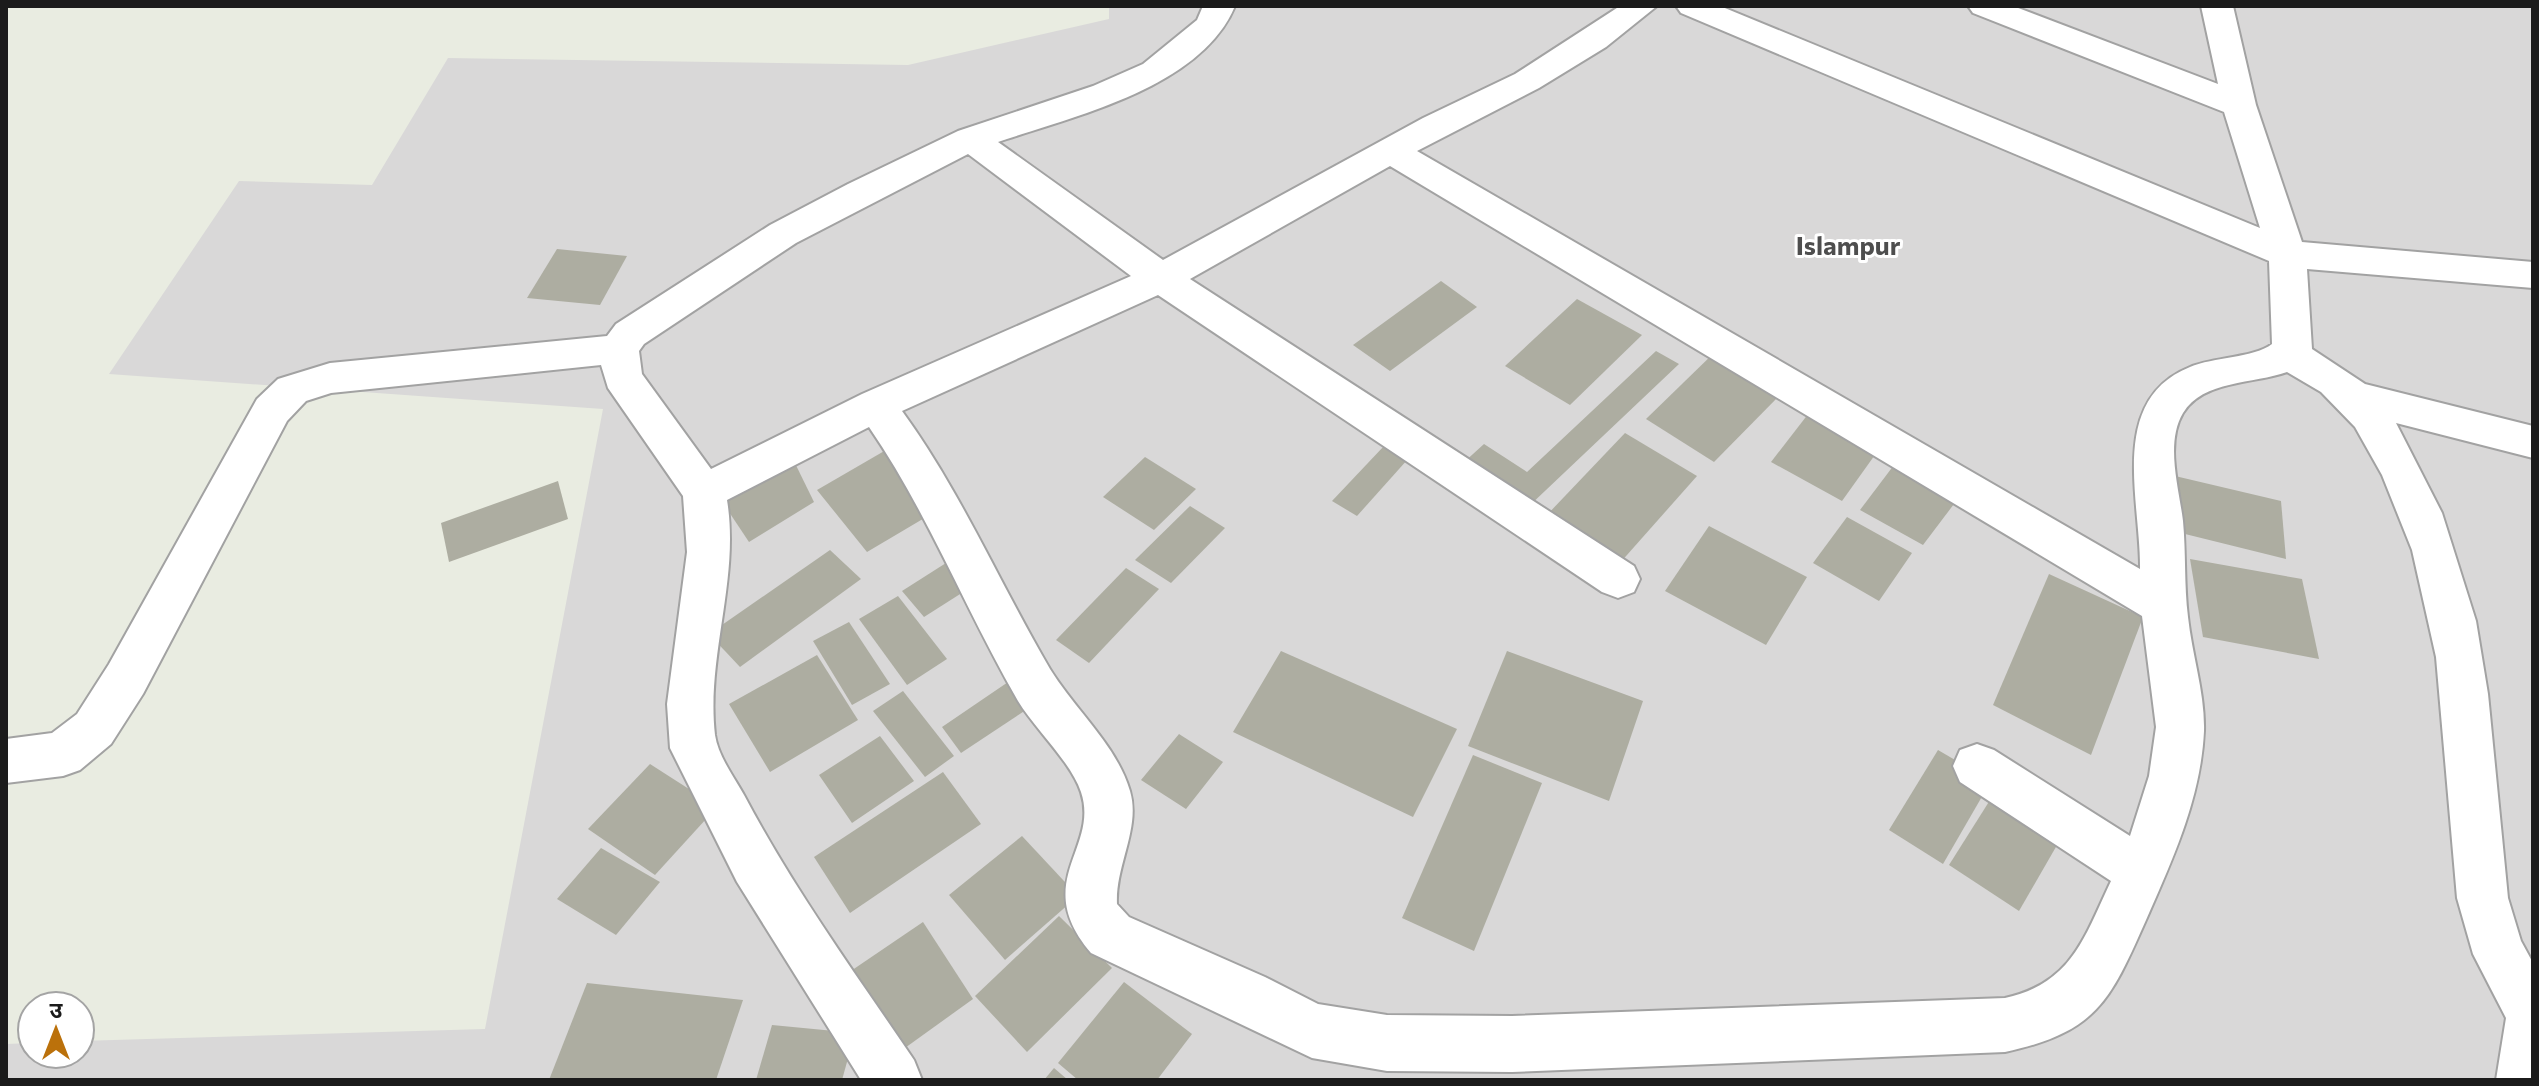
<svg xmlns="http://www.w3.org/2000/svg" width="2539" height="1086" viewBox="0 0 2539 1086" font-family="Commissioner,'Noto Sans Devanagari',sans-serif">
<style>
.residential{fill:#d9d8d8}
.building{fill:#adada1}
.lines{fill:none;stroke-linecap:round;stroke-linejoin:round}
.minor-casing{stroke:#a2a2a2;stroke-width:4}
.minor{fill:#fff;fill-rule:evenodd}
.labels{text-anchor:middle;stroke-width:6;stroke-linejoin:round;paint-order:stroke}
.neighbourhood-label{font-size:26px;font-weight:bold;fill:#4e4e4e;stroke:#fff}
</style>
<rect width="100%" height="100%" fill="#e9ece1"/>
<polygon class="residential" points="1109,6 2533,6 2533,1080 6,1080 6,1044 32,1043 32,1054 80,1054 80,1041 485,1029 603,409 109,374 239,181 372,185 448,58 908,65 1109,19"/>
<g class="building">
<polygon points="557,249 627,256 600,305 527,298"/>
<polygon points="1441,281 1477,307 1390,371 1353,345"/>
<polygon points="1577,299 1642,335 1570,405 1505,366"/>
<polygon points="1718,349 1786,389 1714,462 1646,419"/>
<polygon points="1656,351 1679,364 1527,508 1462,464 1484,444 1527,472"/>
<polygon points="1812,409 1882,445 1842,501 1771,462"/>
<polygon points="1625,433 1697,476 1619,564 1545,517"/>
<polygon points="1384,446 1408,459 1357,516 1332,501"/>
<polygon points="788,449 814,502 749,542 715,491"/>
<polygon points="886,450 938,510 867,552 817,490"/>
<polygon points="1145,457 1196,489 1154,530 1103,497"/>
<polygon points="1897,461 1960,496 1923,545 1860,510"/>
<polygon points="2175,476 2281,501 2286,559 2177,532"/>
<polygon points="558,481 568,519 449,562 441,523"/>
<polygon points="1190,506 1225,528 1171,583 1135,560"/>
<polygon points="1847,517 1912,553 1879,601 1813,563"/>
<polygon points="1709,526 1807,577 1766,645 1665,591"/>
<polygon points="830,550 861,579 740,667 709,634"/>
<polygon points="2190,559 2302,579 2319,659 2203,637"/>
<polygon points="946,563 968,589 924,617 902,591"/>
<polygon points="1126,568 1159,589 1089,663 1056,640"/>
<polygon points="2049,574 2143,617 2091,755 1993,705"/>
<polygon points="898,596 947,659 907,685 859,619"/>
<polygon points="849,622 890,684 852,705 813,641"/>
<polygon points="1281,651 1457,729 1413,817 1233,732"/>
<polygon points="1507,651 1643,701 1609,801 1468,746"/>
<polygon points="817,655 858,720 770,772 729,704"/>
<polygon points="1014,678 1035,704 961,753 942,727"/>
<polygon points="903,691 954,756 925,777 873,711"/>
<polygon points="1179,734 1223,762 1186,809 1141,780"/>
<polygon points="880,736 914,781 852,823 819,775"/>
<polygon points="1938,750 1991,781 1943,864 1889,830"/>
<polygon points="1473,755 1542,783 1474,951 1402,918"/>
<polygon points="650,764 717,807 655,875 588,829"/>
<polygon points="943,772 981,824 850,913 814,857"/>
<polygon points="1997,789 2064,833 2019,911 1949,865"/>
<polygon points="1022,836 1078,896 1005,960 949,895"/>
<polygon points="601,848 660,882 616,935 557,899"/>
<polygon points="1059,916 1112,968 1027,1052 975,996"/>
<polygon points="923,922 973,999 891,1058 842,977"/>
<polygon points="1124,982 1192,1034 1157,1080 1078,1080 1058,1063"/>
<polygon points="587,983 743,1000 716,1080 549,1080"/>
<polygon points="772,1025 855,1033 842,1080 756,1080"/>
<polygon points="1054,1068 1068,1080 1044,1080"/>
</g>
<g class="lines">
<defs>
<path id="minor" d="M1203,6h32c-34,82 -161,110 -237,136l165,118 260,-142 92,-44 105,-68h37l-51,41 -67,41 -122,63 723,418c1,-68 -33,-169 50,-202 23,-10 64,-9 82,-23l-3,-83 -588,-248 -5,-7h44l540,222 -36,-116 -251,-99 -5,-7h45l205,78 -17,-78h32l23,99 46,137 231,20v26l-226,-19 5,80 53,35 168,42v32l-137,-35 46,90 34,108 12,73 20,204 13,43 12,22v117h-37l10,-62 -33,-64 -16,-56 -21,-241 -24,-107 -30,-75 -27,-48 -34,-35 -34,-20c-33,12 -84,8 -104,41 -18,30 -4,75 0,108 3,32 1,64 5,96 4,38 17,76 16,114 -3,67 -32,130 -58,189 -36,81 -49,112 -141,132l-493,20 -125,-1 -75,-13 -221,-105c-61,-72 9,-104 -10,-161 -10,-30 -46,-63 -63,-91 -52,-90 -90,-188 -149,-274l-142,73c13,79 -21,156 -12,235 3,21 19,42 29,60 49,93 111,178 170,265l8,20h-61l-124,-198 -67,-134 -3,-44 20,-152 -4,-56 -75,-108 -7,-23 -270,28 -25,8 -19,20 -144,273 -32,50 -31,26 -17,6 -57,7v-44l46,-6 25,-19 32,-50 148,-265 21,-20 52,-16 277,-27 9,-12 154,-99 78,-41 110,-53 135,-45 50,-22 54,-44zM968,154l163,122 -269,118 -151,75 -69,-95 -3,-23 5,-7 152,-101zM1390,166l752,450 14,111 -7,49 -19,60 -136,-86 -17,-6 -17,6 -7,16 7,16 151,99c-27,57 -39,102 -106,117l-493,18 -125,-1 -69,-11 -53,-27 -136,-60 -12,-13c-2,-38 24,-76 13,-113 -14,-47 -55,-81 -80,-122 -50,-85 -89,-177 -148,-258l256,-116 444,297 16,6 16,-6 6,-13 -6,-13 -444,-287z"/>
</defs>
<use href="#minor" class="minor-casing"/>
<use href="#minor" class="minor"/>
</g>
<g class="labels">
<g class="neighbourhood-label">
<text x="1848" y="255">Islampur</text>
</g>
</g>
<rect width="2539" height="1086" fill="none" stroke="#1b1b1b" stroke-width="16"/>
<g transform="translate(56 1030)"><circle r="38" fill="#ffffff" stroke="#a4a4a4" stroke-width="2"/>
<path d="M0-6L14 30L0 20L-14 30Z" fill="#bb710b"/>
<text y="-12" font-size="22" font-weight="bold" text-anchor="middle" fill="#1b1b1b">उ</text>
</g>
</svg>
